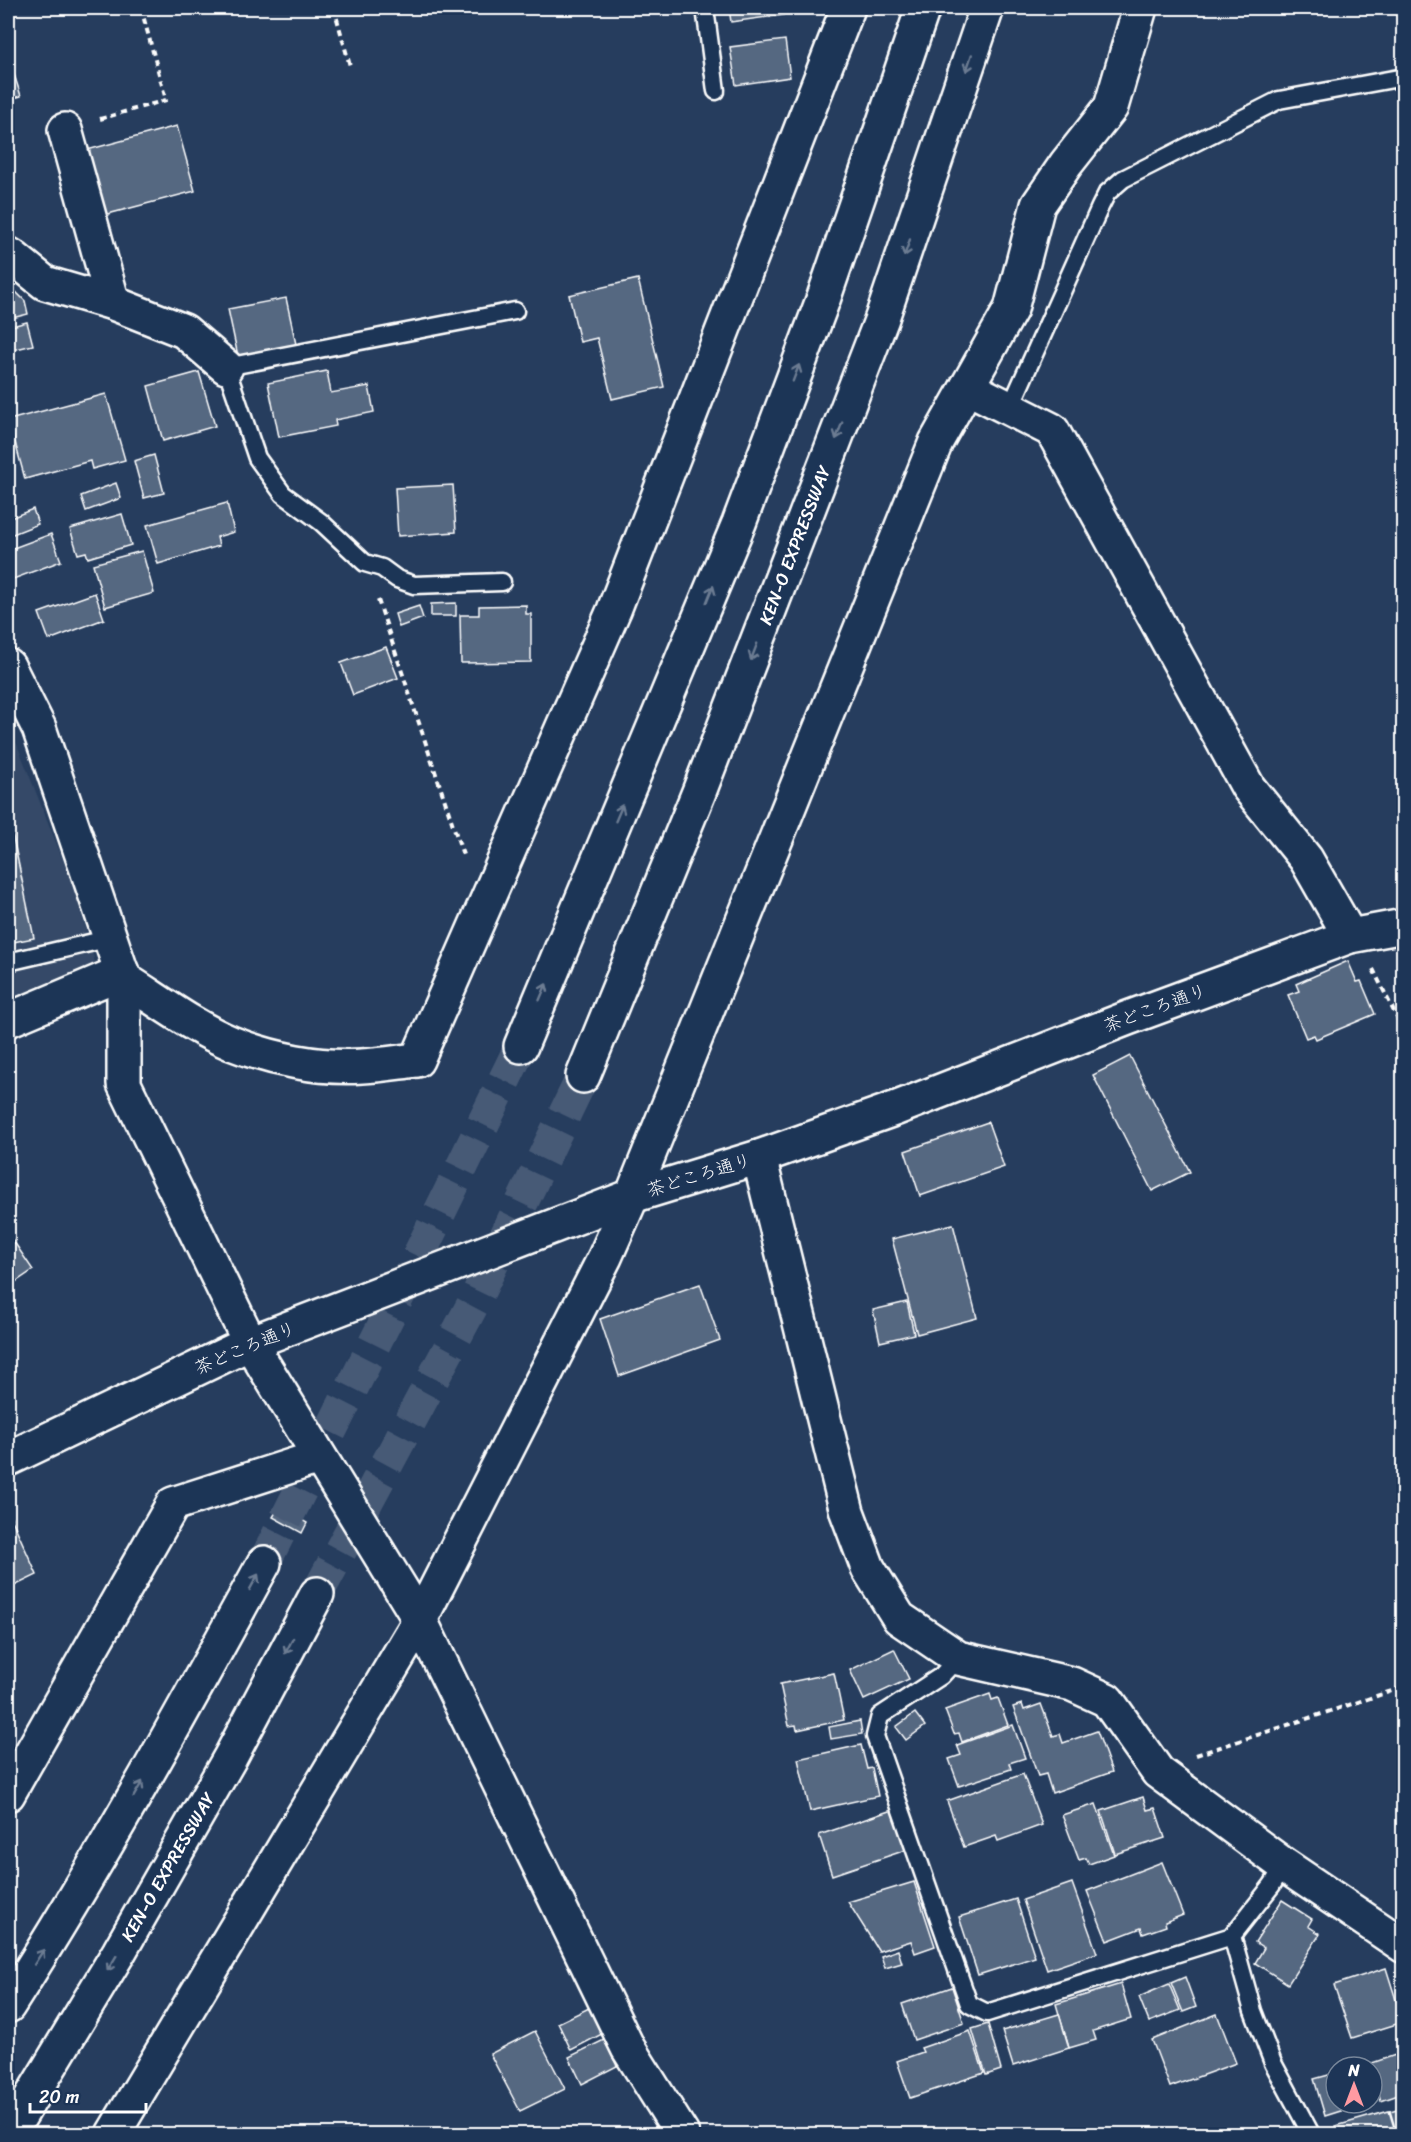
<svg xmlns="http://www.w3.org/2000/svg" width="1411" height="2142" viewBox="0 0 1411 2142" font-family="Sriracha,'Klee One',sans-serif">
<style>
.built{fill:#344a68}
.building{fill:#556781;stroke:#fff;stroke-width:1.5}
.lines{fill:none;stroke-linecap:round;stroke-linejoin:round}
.highway-tunnel{stroke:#475a76;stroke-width:33;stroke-dasharray:33 16;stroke-linecap:butt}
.lane-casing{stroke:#fff;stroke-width:21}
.street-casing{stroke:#fff;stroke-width:38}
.highway-casing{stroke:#fff;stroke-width:38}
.path{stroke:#fff;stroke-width:4;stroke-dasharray:6 4.5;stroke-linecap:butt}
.lane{stroke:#1d3557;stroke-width:16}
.street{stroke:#1d3557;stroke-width:33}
.highway{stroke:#1d3557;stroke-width:33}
.oneway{stroke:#6c7c92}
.labels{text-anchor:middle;stroke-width:6;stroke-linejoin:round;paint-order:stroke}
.street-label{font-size:18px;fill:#fff;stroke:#1d3557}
</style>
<rect width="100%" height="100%" fill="#263d5e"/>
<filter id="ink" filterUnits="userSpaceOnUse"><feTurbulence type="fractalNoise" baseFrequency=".0167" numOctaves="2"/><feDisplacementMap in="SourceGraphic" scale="12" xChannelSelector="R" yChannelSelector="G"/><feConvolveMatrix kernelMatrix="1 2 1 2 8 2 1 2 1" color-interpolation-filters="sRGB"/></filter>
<g filter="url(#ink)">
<polygon class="built" points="8,722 75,890 96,966 8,1010"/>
<g class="building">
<polygon points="729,8 782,8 783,15 731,22"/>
<polygon points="785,40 790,77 736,85 730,47"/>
<polygon points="10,62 21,96 8,100 8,63"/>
<polygon points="177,126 195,191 104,215 87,150"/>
<polygon points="638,279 664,387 612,399 597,338 580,342 569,295"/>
<polygon points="8,284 25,301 28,314 8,319"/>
<polygon points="286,298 297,349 239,361 228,309"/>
<polygon points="27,322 33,345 8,351 8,327"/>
<polygon points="327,371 331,393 369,386 374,412 335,420 336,426 279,437 268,383"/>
<polygon points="199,372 215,426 163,441 148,386"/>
<polygon points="106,394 125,460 92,469 90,461 25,479 9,420"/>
<polygon points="154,455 164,493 144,498 134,461"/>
<polygon points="116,483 121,498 86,511 81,496"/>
<polygon points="453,485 456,532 398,536 395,488"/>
<polygon points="227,503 234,532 217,537 219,546 158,564 147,525"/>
<polygon points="33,509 38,524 8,536 8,519"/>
<polygon points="122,514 131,545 88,558 86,552 78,554 70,529"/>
<polygon points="51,534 61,561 8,581 8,550"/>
<polygon points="142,551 154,593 105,607 93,564"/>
<polygon points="95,593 104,619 49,640 39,613"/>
<polygon points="456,603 456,616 431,616 431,604"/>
<polygon points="526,605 526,614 531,614 531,662 461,663 460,615 479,615 479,606"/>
<polygon points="419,606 423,618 399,627 395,614"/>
<polygon points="386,647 398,678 353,695 341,663"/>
<polygon points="8,813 34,938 8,943"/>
<polygon points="1348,961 1357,982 1361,981 1375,1014 1316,1039 1314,1035 1306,1038 1288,995 1299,991 1296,984"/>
<polygon points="1130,1056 1190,1172 1152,1191 1093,1075"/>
<polygon points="988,1122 1004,1167 920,1196 905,1151"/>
<polygon points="953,1224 977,1318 917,1334 892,1239"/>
<polygon points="8,1233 33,1270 8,1287"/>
<polygon points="700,1284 720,1340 619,1376 600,1319"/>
<polygon points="907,1302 914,1334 880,1342 873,1310"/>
<polygon points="279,1507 307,1523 302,1533 273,1517"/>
<polygon points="9,1513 37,1575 8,1589 8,1513"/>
<polygon points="894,1649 909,1679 864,1700 850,1670"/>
<polygon points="834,1673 844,1720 797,1730 796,1725 789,1726 780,1684"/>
<polygon points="990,1694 992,1700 998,1698 1008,1725 962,1742 959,1733 954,1734 945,1710"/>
<polygon points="1022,1704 1024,1710 1041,1704 1053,1736 1060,1734 1063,1743 1097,1731 1112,1772 1052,1793 1046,1774 1038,1776 1013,1707"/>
<polygon points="915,1713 925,1726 906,1740 896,1727"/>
<polygon points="860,1721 862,1734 831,1739 829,1727"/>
<polygon points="1013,1725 1025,1758 1009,1763 1011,1769 959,1786 949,1759 961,1755 957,1745"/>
<polygon points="861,1745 867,1769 872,1768 878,1796 810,1811 798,1759"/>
<polygon points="1023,1774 1042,1825 998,1841 996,1836 964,1847 947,1801"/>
<polygon points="1143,1797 1147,1810 1155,1808 1165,1838 1115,1854 1101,1811"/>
<polygon points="1096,1804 1114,1855 1089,1864 1086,1858 1079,1860 1062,1815"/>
<polygon points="892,1810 906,1850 832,1875 819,1835"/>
<polygon points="1162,1862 1183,1915 1165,1922 1166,1926 1143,1934 1141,1928 1107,1941 1087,1891"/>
<polygon points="914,1882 935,1946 915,1953 911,1941 879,1951 848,1902"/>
<polygon points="1072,1883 1097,1953 1047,1970 1023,1900"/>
<polygon points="1016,1899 1035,1957 978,1975 959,1917"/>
<polygon points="1282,1900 1312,1919 1308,1926 1320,1934 1288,1984 1255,1963 1264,1948 1255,1942"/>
<polygon points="898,1950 902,1963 885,1968 881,1956"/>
<polygon points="1386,1968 1403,2022 1352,2038 1334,1985"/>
<polygon points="1185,1977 1196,2007 1183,2012 1171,1983"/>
<polygon points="1121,1984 1131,2019 1093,2031 1096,2040 1069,2048 1056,2004"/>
<polygon points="1169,1984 1180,2010 1149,2022 1139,1997"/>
<polygon points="952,1987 964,2023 914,2040 902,2004"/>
<polygon points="589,2008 602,2034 571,2050 558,2023"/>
<polygon points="1059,2014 1069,2048 1013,2066 1002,2031"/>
<polygon points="1217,2014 1236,2063 1170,2087 1152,2040"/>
<polygon points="988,2024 1001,2070 986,2075 972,2029"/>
<polygon points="535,2031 565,2089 520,2111 490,2054"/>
<polygon points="970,2031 984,2073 910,2098 897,2061 923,2052 921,2048"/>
<polygon points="604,2040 617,2066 582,2084 569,2057"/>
<polygon points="1404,2052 1404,2093 1381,2101 1372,2073 1372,2067 1369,2064"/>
<polygon points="1336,2073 1336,2103 1366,2103 1325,2116 1314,2079"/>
<polygon points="1404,2107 1404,2134 1397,2134 1390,2111"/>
<polygon points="1389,2111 1396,2134 1338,2134 1336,2126"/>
</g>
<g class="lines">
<g class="highway-tunnel">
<polyline points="264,1563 410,1273 521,1046"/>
<polyline points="317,1594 472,1306 583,1076"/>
</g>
<defs>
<g id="lane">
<polyline points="705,8 716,91"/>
<polyline points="1010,408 1100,207 1107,193 1123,179 1279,100 1404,77"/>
<polyline points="502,582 414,585 397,579 382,568 365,563 321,522 283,494 257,458 226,367 515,311"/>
<polyline points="8,962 111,938"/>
<polyline points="958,1658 941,1676 880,1716 875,1736 969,2004 987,2013 1232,1936"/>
<polyline points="1284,1865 1272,1885 1232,1936 1253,2011 1273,2063 1311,2134"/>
</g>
<g id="street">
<polyline points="8,254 13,257 45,283 113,303 65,130"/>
<polyline points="113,303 184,331 226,367"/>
<polyline points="967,387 1052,430 1248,787 1306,859 1350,936"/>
<polyline points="8,666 39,728 124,979 124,1084 250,1343 420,1620 628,2048 682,2134"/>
<path d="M124,979c35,22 69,48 107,64 40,16 88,26 131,23 18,-1 37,-4 55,-6l197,-450 234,-602"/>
<polyline points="8,1020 122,972"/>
<polyline points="759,1157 847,1512 868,1568 899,1618 958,1658 1072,1684 1107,1700 1158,1772 1284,1865 1404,1946"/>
<polyline points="8,1459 250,1343 632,1196 759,1157 897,1108 1128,1018 1350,936 1404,926"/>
<polyline points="8,1794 173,1504 319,1457"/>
<polyline points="113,2134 420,1620 605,1257 632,1196 936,442 1011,309 1038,205 1066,164 1111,107 1140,8"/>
</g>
<g id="highway">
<polyline points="521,1046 739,523 824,297 923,8"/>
<polyline points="583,1076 699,792 882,318 987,8"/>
<path d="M8,2006c92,-144 174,-293 256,-443"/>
<polyline points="9,2134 119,1952 231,1756 317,1594"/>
</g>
</defs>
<use href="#lane" class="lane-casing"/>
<use href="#street" class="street-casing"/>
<use href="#highway" class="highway-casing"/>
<g class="path">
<polyline points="334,8 350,66"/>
<polyline points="100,119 166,100 141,8"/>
<polyline points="378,600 464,858"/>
<polyline points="1373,969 1404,1032"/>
<polyline points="1196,1755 1404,1687"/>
</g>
<use href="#lane" class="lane"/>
<use href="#street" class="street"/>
<use href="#highway" class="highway"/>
</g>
<defs><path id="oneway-shaft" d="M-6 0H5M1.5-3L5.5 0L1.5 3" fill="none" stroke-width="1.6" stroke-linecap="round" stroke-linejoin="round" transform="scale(1.5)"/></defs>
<g class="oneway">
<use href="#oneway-shaft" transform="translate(969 63) rotate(108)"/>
<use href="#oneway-shaft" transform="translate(907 248) rotate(109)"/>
<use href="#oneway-shaft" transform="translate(796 373) rotate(-69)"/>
<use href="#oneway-shaft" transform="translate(839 431) rotate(111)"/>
<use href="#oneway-shaft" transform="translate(710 594) rotate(-68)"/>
<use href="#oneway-shaft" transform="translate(754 652) rotate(111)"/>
<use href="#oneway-shaft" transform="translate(619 813) rotate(-67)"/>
<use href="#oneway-shaft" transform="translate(543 992) rotate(-67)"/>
<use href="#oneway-shaft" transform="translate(254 1582) rotate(-61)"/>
<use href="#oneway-shaft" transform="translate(289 1646) rotate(118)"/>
<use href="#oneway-shaft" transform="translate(138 1789) rotate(-60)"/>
<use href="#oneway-shaft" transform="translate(39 1957) rotate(-57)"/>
<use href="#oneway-shaft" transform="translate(112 1963) rotate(121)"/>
</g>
</g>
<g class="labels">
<g class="street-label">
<text transform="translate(795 545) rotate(-69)" y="6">KEN-O EXPRESSWAY</text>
<text transform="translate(1155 1008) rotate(-20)" y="6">茶どころ通り</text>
<text transform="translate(699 1175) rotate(-17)" y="6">茶どころ通り</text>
<text transform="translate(245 1348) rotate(-23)" y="6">茶どころ通り</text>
<text transform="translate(168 1867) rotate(-60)" y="6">KEN-O EXPRESSWAY</text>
</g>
</g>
<rect width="1411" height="2142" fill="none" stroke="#1d3557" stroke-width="30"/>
<rect x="15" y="15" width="1381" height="2112" fill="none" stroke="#fff" stroke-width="2" filter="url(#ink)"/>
<g transform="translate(1354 2085)"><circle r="28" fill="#1d3557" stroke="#77869a" stroke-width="1.5"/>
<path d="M0-4.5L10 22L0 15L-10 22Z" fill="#ff9aa2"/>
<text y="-9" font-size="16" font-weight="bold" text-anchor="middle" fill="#ffffff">N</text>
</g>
<path d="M30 2103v9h116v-9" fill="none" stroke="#ffffff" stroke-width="3"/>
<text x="39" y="2103" font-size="18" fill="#ffffff" stroke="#1d3557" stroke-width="4.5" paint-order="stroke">20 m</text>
</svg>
